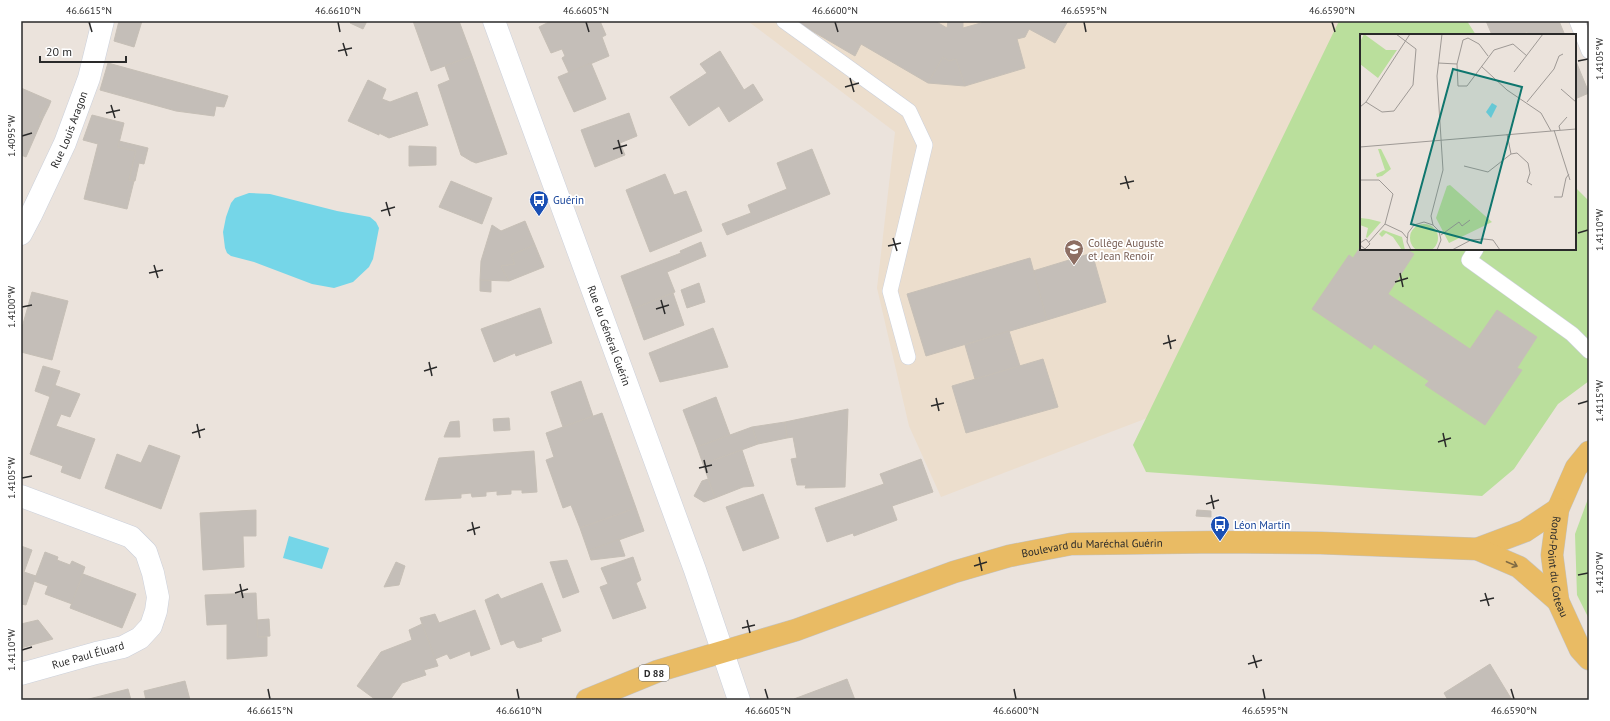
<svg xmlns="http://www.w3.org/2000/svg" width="1610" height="721" viewBox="0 0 1610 721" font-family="'PT Sans',sans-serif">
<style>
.education{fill:#ecdecd}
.green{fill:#badf9c}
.water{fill:#75d6e8}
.building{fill:#c4beb8;stroke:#c6bfb6}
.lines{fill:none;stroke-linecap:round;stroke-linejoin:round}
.service-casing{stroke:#cbd0db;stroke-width:16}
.minor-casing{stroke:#cbd0db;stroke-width:23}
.secondary-casing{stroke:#cbd0db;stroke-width:23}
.primary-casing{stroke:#c3c3c3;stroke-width:23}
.service{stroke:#fff;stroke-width:15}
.minor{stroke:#fff;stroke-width:22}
.secondary{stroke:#fff;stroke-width:22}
.primary{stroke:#e9bb64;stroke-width:22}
.oneway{stroke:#806b44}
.ticks{fill:none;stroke:#2a2a2a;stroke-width:1.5}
.labels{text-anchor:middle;stroke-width:3.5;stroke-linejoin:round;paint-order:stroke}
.shield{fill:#fff;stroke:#6a6a6a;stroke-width:1}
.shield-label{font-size:10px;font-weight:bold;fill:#2a2a2a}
.street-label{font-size:11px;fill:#2a2a2a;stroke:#fff}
.transit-label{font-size:11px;fill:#164399;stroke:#fff;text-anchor:start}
.education-label{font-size:11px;fill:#785e54;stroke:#fff;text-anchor:start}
.inset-road{fill:none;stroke:#9e9995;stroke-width:1}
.view{fill:#0f766e;fill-opacity:0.15;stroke:#0f766e;stroke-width:2}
.inset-edge{fill:none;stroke:#2a2a2a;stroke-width:2}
.neatline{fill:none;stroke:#2a2a2a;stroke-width:1.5}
.ticks-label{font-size:10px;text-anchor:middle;fill:#2a2a2a}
</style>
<rect width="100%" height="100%" fill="#ebe3dc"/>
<polygon class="education" points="750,21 1374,21 1361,35 1210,394 941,497 909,426 877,288 895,132 749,22"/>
<g class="green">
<polygon points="1339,21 1467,21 1476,35 1361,35 1361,249 1575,249 1575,187 1589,201 1589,381 1558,404 1514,469 1482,496 1146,472 1133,445"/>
<polygon points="1589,496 1589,619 1577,595 1575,534"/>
</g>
<g class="water">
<polygon points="249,193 270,194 337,211 370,217 376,222 379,228 373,259 369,267 353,282 334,288 312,284 254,262 231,256 227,253 225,248 223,232 226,217 231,203 235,198"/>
<polygon points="289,536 329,548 322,569 283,558"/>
</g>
<g class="building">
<polygon points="119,21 142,21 134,47 114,41"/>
<polygon points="351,21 367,21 363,29 350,23"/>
<polygon points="413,21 459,21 472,56 431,71"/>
<polygon points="551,21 576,21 577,23 581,21 600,21 606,35 602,37 609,56 569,73 562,58 565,56 562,49 551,53 539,27"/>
<polygon points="795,21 935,21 947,28 948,21 963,21 963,28 988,21 1068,21 1055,43 1029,29 1025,37 1017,39 1025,68 965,86 956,59 949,61 943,57 928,83 861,44 855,56"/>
<polygon points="1486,21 1559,21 1564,33 1560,35 1528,35 1527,32 1519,35 1492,35"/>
<polygon points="720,51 744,90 753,84 763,100 729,122 719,106 689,126 670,97 707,73 700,64"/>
<polygon points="472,56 507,154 476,163 471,161 461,155 438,85 450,80 445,66"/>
<polygon points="943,57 949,61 956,59 965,86 928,83"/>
<polygon points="1575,59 1589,93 1575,99"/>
<polygon points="108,63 228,96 224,107 216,106 214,116 176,111 100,90"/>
<polygon points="591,63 606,99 574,112 558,77"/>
<polygon points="368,80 386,89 382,99 390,102 417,92 428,125 389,138 379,133 379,135 348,121"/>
<polygon points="21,88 51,101 49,106 42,111 39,117 43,118 26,157 21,155"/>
<polygon points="49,106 43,118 39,117 42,111"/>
<polygon points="629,113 637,136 620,143 625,155 595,167 581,130"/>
<polygon points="92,115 124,123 118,147 136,151 129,180 134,181 127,209 84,199 98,144 83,140"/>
<polygon points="119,141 148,148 144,164 139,163 135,181 129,180 136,151 118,147"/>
<polygon points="409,146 436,147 436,165 409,166"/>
<polygon points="812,149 830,194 727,235 722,224 751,213 748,205 787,189 777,163"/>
<polygon points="665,174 674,195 686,191 702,231 650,252 626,190"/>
<polygon points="451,181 492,198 482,224 439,207"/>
<polygon points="525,221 535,245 511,255 515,264 501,266 509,281 480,280 481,261 492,225 501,231"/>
<polygon points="701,242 706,256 667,272 675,292 633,309 621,276 681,253 680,251"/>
<polygon points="535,245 544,267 509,281 501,266 515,264 511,255"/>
<polygon points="1361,246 1361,249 1406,249 1414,254 1388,294 1470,349 1497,310 1537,337 1517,368 1522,370 1485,425 1425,385 1429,381 1374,344 1371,349 1312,309 1349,255 1353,258"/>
<polygon points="1092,253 1106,302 1047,320 1033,271"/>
<polygon points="1030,258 1047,320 926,356 907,294"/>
<polygon points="480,280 491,281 491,292 480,291"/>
<polygon points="699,283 705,302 687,308 681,290"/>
<polygon points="32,292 68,301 52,360 21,352 21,331"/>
<polygon points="673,293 684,325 644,340 633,309"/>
<polygon points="540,308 552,343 516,356 515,353 494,362 481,329"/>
<polygon points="713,328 728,367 660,382 649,353"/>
<polygon points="1009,331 1020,366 975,379 965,345"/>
<polygon points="1043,359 1058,407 966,433 952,386"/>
<polygon points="43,366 60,371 51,397 35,391"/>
<polygon points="581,381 593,416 563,427 551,392"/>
<polygon points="54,385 80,394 70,417 61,414 56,426 95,439 80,479 61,472 63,466 30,454"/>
<polygon points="716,397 730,435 697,447 683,410"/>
<polygon points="848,409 845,487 805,488 806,485 797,485 791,459 797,458 793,437 787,438 785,422"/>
<polygon points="602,413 636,508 580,528 571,505 563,508 546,460 554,457 546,433"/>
<polygon points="509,418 510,430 494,431 493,419"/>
<polygon points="459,421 460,437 444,437 450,422"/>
<polygon points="785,422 787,438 758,444 752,427"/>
<polygon points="752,427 758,444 703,464 697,447"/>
<polygon points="149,445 180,456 161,509 105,488 117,454 141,463"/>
<polygon points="742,450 754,486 743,487 715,498 703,464"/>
<polygon points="534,451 537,492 522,493 522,490 511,490 511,494 497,495 497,491 486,492 486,496 472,497 471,493 461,494 461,498 425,500 439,458"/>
<polygon points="921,459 933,492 892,506 897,520 854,536 853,533 827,542 815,508 884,484 880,474"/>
<polygon points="708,479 715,498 704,502 694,496 702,481"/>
<polygon points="763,494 779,538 743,551 726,507"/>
<polygon points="636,508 644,531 588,551 580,528"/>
<polygon points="256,510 256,536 243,536 244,567 203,570 200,513"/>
<polygon points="1197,510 1211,511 1211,517 1196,516"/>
<polygon points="619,539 625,556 591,560 588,551"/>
<polygon points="21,546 32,550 24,572 36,576 26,605 21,604"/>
<polygon points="45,552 58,557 57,560 70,565 72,561 85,567 72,604 45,594 48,586 34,581"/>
<polygon points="633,557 641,580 636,583 646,608 613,619 600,587 608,584 601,568"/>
<polygon points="567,560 579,592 563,598 550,562"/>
<polygon points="396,562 405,566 399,585 384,587"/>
<polygon points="83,574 136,594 122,628 70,608"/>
<polygon points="542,583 561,631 541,638 542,641 520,648 517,647 514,640 501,645 485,600 498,594 501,599"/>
<polygon points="256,593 258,637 267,637 267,656 227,659 227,624 207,625 205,595"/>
<polygon points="475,610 490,649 471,656 470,651 450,659 447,654 435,659 420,618 435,614 439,623"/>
<polygon points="269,619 270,636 258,637 257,620"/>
<polygon points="38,620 53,639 21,648 21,624"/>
<polygon points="422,624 438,666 424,670 426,675 402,683 390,700 376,700 357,686 381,652 412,640 409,630"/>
<polygon points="1490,664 1512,700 1448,700 1444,693"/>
<polygon points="847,679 855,700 794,700 794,699"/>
<polygon points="185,681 190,700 146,700 144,691"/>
<polygon points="128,689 131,700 85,700"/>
</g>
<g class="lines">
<defs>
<g id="service">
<polyline points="784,21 909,111 925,145 890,291 908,357"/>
<polyline points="1577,21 1589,51"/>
<polyline points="1476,249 1469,260 1572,334 1589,351"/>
</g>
<g id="minor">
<path id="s1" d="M21,234l10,-19 34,-72 24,-65 14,-57"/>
<polyline points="21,496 131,537 146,552 153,573 158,597 156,611 151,626 140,638 123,647 96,653 21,674"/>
</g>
<g id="secondary">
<path id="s2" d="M494,21l201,549 44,130"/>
</g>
<g id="primary">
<path id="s3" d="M1589,452l-13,16 -18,41 -6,46 6,46 22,48 9,10"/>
<polyline points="1477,549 1525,531 1558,509"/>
<path id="s4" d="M587,700l71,-29 138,-41 158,-58 55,-16 62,-12 149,-2 101,1 156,6 42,18 39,34"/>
</g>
</defs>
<use href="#service" class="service-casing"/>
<use href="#minor" class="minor-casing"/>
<use href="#secondary" class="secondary-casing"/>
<use href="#primary" class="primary-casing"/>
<use href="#service" class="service"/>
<use href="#minor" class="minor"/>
<use href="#secondary" class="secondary"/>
<use href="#primary" class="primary"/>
</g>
<defs><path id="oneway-shaft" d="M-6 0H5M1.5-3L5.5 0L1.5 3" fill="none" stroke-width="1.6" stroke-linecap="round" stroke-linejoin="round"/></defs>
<use class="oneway" href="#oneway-shaft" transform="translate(1512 564) rotate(23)"/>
<path class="ticks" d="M89,22l3,10M338,22l2,10M586,22l3,10M835,22l3,10M1084,22l2,10M1332,22l3,10M343,43l4,13M338,51l14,-3M1578,61l10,-2M850,78l4,14M845,87l14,-4M111,105l4,13M106,113l14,-3M22,136l10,-3M618,140l4,14M613,149l14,-4M1125,176l4,13M1120,184l14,-3M386,202l4,14M381,211l14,-4M1578,233l10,-3M893,238l4,13M888,246l13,-3M154,265l4,13M149,273l14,-3M1400,273l3,14M1395,282l13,-4M661,300l4,14M22,307l10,-2M656,309l13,-4M1168,335l3,14M1163,344l13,-4M429,362l3,14M424,371l13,-4M936,398l3,13M1578,404l10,-3M931,406l13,-3M197,424l3,14M192,433l13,-4M1443,433l3,14M1438,442l13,-4M704,460l3,13M699,468l13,-3M22,478l10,-2M1211,495l3,14M1206,504l13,-4M472,522l3,13M467,531l13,-4M979,557l3,14M974,566l13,-4M1578,575l10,-2M240,584l3,14M235,593l13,-4M1485,593l4,13M1480,601l14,-3M747,620l3,13M742,628l13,-3M22,650l10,-3M1253,655l4,13M1248,664l14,-4M268,689l2,10M517,689l2,10M765,689l3,10M1014,689l2,10M1263,689l2,10M1511,689l3,10"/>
<defs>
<symbol id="bus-pin" viewBox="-11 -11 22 30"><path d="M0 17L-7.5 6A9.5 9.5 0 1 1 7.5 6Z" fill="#1a4fb4" stroke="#fff"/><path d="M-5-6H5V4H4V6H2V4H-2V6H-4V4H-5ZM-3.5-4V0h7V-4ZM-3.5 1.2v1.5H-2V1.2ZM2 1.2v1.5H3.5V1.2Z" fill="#fff"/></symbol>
<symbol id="school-pin" viewBox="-11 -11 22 30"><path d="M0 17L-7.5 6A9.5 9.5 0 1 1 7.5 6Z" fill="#8d6e63" stroke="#fff"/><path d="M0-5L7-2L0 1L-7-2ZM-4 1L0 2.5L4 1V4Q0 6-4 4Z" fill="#fff"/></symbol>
</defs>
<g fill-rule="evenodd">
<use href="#bus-pin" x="528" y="189" width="22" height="30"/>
<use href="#school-pin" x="1063" y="238" width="22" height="30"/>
<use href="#bus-pin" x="1209" y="514" width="22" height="30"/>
</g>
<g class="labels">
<rect class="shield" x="639" y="665" width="30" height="16" rx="3"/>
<g class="shield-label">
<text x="654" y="677">D 88</text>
</g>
<g class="street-label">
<text dy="4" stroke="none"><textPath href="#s1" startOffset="115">Rue Louis Aragon</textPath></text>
<text dy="4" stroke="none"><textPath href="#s2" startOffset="335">Rue du Général Guérin</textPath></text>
<text dy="4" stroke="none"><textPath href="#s4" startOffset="530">Boulevard du Maréchal Guérin</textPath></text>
<text dy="4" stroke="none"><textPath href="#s3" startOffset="124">Rond-Point du Coteau</textPath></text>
<text transform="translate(88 655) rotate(-16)" y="4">Rue Paul Éluard</text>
</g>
<g class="transit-label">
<text x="553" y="204">Guérin</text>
<text x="1234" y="529">Léon Martin</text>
</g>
<g class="education-label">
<text x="1088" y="247">Collège Auguste<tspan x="1088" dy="13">et Jean Renoir</tspan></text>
</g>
</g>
<g transform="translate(1360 34)">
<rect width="216" height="216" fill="#ebe3dc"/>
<path d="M4,0l22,16h11l-19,28 -18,-14v-22zM18,115h3l10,20 -9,7 -5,1 -1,-3 9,-4zM90,151l42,37 -43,21 -13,-25 11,-32zM0,184l9,1 12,3 -14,16 -1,-1 2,-9 -8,-3zM50 204a14 14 0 1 1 28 0a14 14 0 1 1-28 0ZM23,196l19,7 3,13h-3l-9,-13 -7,-4 -4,4 -3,-3z" fill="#badf9c"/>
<path d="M132,69l5,3 -6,12 -5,-6z" fill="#75d6e8"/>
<path class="inset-road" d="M128,22l-9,-12 -11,-6 -5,2 -6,24 1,22h9l27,-36 19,-6 14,12M78,29l19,1M121,32l26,24 34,23 10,18M154,38l29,-38M201,55l15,13M6,68l16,10 12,-1 19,-26 3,-36 -20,-15M167,68l27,-33 5,-13 4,-2M0,73l6,-5 44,-68M194,96l16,50M200,96l-1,-4 8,-9M147,100l4,20 6,-1 11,10 2,10 -3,9 5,3M0,113l216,-18M104,132l24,6 23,-18M0,146h19l14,14 -8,30M194,163h8l4,-19 3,-4M25,190l17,8 5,6M73,191l-2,-9 12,-46 -6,-94 5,-42M81,201l18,-13 3,4 8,-6M9,208l16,-18M0,209l6,-4 4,5 -5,5 -5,-4M51,216l-4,-8 1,-9 6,-8 10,-3 9,3 6,6 2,9 -4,10M92,216l19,-10 13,-1 9,1 7,10"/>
<path class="view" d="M93,35l69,18 -41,156 -70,-19z"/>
<rect width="216" height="216" class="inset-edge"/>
</g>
<rect width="1610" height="721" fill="none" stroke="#ffffff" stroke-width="44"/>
<path d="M40 56v6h86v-6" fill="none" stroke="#2a2a2a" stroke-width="2"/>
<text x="46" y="56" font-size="12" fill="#2a2a2a" stroke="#ffffff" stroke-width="3" paint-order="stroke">20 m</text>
<rect x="22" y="22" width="1566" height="677" class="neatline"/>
<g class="ticks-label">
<text x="89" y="14">46.6615°N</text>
<text x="338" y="14">46.6610°N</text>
<text x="586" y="14">46.6605°N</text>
<text x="835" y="14">46.6600°N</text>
<text x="1084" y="14">46.6595°N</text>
<text x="1332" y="14">46.6590°N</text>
<text transform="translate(1599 59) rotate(-90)" y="4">1.4105°W</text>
<text transform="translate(11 136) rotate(-90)" y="4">1.4095°W</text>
<text transform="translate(1599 230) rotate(-90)" y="4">1.4110°W</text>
<text transform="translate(11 307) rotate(-90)" y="4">1.4100°W</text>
<text transform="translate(1599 401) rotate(-90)" y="4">1.4115°W</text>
<text transform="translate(11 478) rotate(-90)" y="4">1.4105°W</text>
<text transform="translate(1599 573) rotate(-90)" y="4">1.4120°W</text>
<text transform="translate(11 650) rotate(-90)" y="4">1.4110°W</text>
<text x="270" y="714">46.6615°N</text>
<text x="519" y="714">46.6610°N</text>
<text x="768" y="714">46.6605°N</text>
<text x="1016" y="714">46.6600°N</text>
<text x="1265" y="714">46.6595°N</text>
<text x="1514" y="714">46.6590°N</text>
</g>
</svg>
